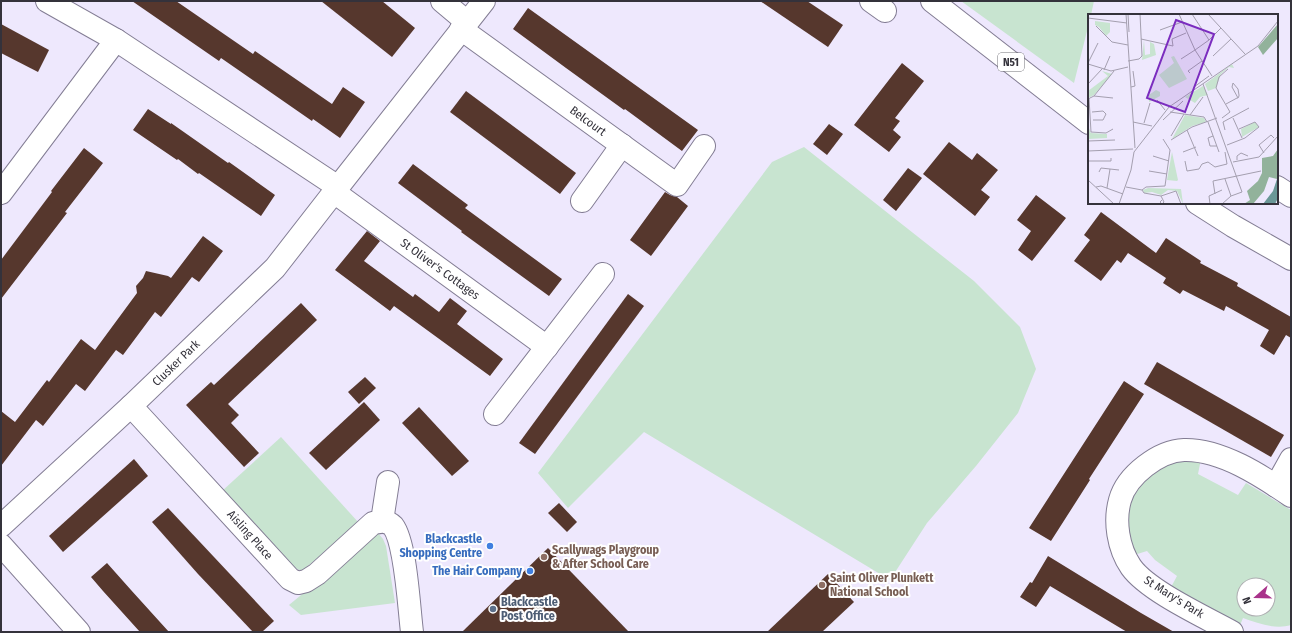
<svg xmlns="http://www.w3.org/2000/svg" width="1292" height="633" viewBox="0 0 1292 633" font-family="'Fira Sans Condensed',sans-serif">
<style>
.green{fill:#c8e4d0;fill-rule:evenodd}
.building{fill:#56372d}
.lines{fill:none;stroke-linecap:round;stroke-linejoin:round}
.minor-casing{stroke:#837d94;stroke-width:24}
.major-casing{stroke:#837d94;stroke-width:24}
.minor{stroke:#fff;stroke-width:22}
.major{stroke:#fff;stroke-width:22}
.shop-dot{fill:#3f7fe0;stroke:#fff;stroke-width:1.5}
.education-dot{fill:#8d6e63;stroke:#fff;stroke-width:1.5}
.service-dot{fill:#5c6f8a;stroke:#fff;stroke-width:1.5}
.labels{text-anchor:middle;stroke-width:4;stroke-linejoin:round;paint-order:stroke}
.shield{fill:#fff;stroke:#717076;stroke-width:1}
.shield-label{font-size:11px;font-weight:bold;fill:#34323b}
.street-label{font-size:12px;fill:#34323b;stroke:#fff}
.shop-label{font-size:12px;font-weight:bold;fill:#366cbe;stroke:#fff;text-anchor:end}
.education-label{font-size:12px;font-weight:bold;fill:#785e54;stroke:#fff;text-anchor:start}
.service-label{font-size:12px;font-weight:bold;fill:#4e5e75;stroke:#fff;text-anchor:start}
.inset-road{fill:none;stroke:#a49faf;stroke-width:1}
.view{fill:#7b2cbf;fill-opacity:0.15;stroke:#7b2cbf;stroke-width:2}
.inset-edge{fill:none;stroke:#34323b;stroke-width:2}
</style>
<rect width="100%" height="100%" fill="#eee8fd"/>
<g class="green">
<polygon points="961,1 1094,1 1091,15 1089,15 1089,23 1074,83"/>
<polygon points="804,147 974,281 1020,327 1036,369 1018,413 976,466 927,523 890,580 644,432 568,508 538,473 772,162"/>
<polygon points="281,437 359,523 302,571 294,568 222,491"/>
<path d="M1178,459h23l-3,15 40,21 8,-12 45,27v115c-16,5 -33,-2 -48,-7l-5,12 -68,-41 7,-13 -22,-16 -8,-9 -13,4 -8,-20 2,-27 8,-24 17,-15zM1244,585h24v24h-24z"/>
<polygon points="378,533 383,539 386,546 395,603 301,615 289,605 374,535"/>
</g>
<g class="building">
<polygon points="132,1 176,1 253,54 255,51 332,104 343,87 365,102 340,138 313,119 312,121 221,58 219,61"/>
<polygon points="321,1 382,1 415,28 392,57"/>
<polygon points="760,1 807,1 843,25 828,47"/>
<polygon points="528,8 698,130 682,151 625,109 624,110 566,68 513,29"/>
<polygon points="1,24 49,50 38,72 1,53"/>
<polygon points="902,63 924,81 895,118 900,121 893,130 901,137 889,152 854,125"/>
<polygon points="466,91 576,173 560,194 450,112"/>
<polygon points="148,109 171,124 171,123 228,163 229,162 275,195 261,216 199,173 198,174 178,159 177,160 133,130"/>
<polygon points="829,124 843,134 827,155 813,144"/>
<polygon points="949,142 972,160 977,153 998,170 981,190 990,197 975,216 923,174"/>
<polygon points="84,148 103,163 65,212 67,213 1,299 1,260 52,192 51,191"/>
<polygon points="413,164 468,205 465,208 562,279 549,296 461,232 462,231 398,183"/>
<polygon points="908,168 922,178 896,211 883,200"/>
<polygon points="665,192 670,195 677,197 688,206 651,256 630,240"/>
<polygon points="1036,195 1066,218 1032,261 1018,250 1031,231 1017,220"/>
<polygon points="1101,212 1156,253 1166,238 1201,261 1200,263 1238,283 1237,286 1291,317 1291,338 1286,335 1274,355 1260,346 1269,330 1226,306 1224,311 1183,290 1180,294 1163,283 1166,278 1128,253 1121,263 1117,260 1101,281 1074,261 1090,240 1084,235"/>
<polygon points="367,231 380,241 364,261 413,297 415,294 439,312 450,298 467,311 457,324 503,359 490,376 394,306 390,311 335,270"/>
<polygon points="203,236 223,251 199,282 192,277 161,317 155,312 123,355 116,350 85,391 76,384 43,426 36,420 1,466 1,411 15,422 47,380 49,382 81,339 95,350 137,293 136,286 143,278 146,271 168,276 171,278"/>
<polygon points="628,294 644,306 535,454 519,443"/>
<polygon points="301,303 317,320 228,404 239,415 231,423 259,453 244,467 186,405 211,382 214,385"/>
<polygon points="1157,362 1284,435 1271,457 1144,384"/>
<polygon points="365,377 376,388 359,404 348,392"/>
<polygon points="1124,381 1144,394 1089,479 1090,480 1051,541 1029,528"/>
<polygon points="364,402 380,420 326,470 309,453"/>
<polygon points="419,407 469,461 452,476 402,423"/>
<polygon points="134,459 148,476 63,552 49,536"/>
<polygon points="559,503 577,522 567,532 548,513"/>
<polygon points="168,508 274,621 262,632 253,632 198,574 152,522"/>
<polygon points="548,548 629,632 462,632"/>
<polygon points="1048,556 1141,613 1174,632 1127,632 1050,586 1036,607 1020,597 1030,582 1032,583"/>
<polygon points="107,563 131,590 169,632 140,632 103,591 91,577"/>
<polygon points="828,574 854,602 822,632 767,632"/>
</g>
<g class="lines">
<defs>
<g id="minor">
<polyline points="47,1 116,40"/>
<polyline points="442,1 467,22"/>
<polyline points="871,1 885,11"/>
<polyline points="461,29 677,185 704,146"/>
<polyline points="1277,187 1291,196"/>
<polyline points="334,192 547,347"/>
<polyline points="1,193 116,40 338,187 484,1"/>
<polyline points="582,201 622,145"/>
<path d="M131,406l159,173 8,4 8,-2 11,-7 56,-51c7,-1 14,-3 20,3 13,17 16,83 19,106"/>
<polyline points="495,414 603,274"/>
<polyline points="1276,486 1291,459"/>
<polyline points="382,521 388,482"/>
<polyline points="1,526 131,406 275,268 338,187"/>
<polyline points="1,545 79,632"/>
<path d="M1232,632c-27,-15 -84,-41 -101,-65 -13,-19 -17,-46 -11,-67 7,-25 39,-49 64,-50 37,-1 78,26 107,46"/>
</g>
<g id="major">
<polyline points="932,1 1089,123"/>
<polyline points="1197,203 1233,226 1291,259"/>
</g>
</defs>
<use href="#minor" class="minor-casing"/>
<use href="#major" class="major-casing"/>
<use href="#minor" class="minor"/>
<use href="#major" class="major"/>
</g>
<g class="shop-dot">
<circle cx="490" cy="546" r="4"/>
<circle cx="530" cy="571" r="4"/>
</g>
<g class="education-dot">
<circle cx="544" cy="557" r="4"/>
<circle cx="822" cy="585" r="4"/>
</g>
<circle class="service-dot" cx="493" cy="609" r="4"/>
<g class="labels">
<rect class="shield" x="998" y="53" width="26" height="18" rx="3"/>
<g class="shield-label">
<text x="1011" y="66">N51</text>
</g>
<g class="street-label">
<text transform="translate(588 121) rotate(36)" y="4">Belcourt</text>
<text transform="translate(440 269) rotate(36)" y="4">St Oliver's Cottages</text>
<text transform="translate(176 363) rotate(-44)" y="4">Clusker Park</text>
<text transform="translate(250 535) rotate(48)" y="4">Aisling Place</text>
<text transform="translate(1174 597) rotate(32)" y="4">St Mary's Park</text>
</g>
<g class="shop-label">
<text x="482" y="543">Blackcastle<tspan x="482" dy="14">Shopping Centre</tspan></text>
<text x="522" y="575">The Hair Company</text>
</g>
<g class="education-label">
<text x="552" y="554">Scallywags Playgroup<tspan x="552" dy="14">&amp; After School Care</tspan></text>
<text x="830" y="582">Saint Oliver Plunkett<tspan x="830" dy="14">National School</tspan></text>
</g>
<g class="service-label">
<text x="501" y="606">Blackcastle<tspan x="501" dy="14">Post Office</tspan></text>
</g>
</g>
<g transform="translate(1088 14)">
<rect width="190" height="190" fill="#eee8fd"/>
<path d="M7,7l15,2v9l-4,4 -7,-9 -4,-2zM56,26l1,15 5,-1v-12l4,2 2,11 -14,5zM86,42l13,23 -18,9 -10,-13 15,-12 -3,-6zM144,50l2,4 -5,-1 -8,7 -5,14 -8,3 -3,-7zM14,57l10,3 -18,21 -6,3v-7l20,-15zM115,72l5,9 -8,2 -5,6 -10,-6zM68,76l4,2v4l-11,6v-7zM97,101l19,3 2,4 -14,4 -20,13zM167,108l4,5 -17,10 -1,-8zM0,112l3,7 16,1v4l-19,1zM84,138l6,28 -1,1 -10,-1zM60,174l33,1 2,15 -6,-13 -9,-1 -7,5 -9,-3 -8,1 -1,-3z" fill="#c8e4d0"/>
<path d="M190,10v14l-15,17 -5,-8zM190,135l-1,30 -8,-2 -5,14 -11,13h-9l6,-4 -3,-9 11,-10 4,-8v-15l11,-2z" fill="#92b29b"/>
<path d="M190,162v22l-3,6h-12l10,-13z" fill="#6a9797"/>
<path class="inset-road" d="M38,0l9,134M40,0l1,18M91,0l16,36M104,0l17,26 -14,10 17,26M120,0l37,40M0,4l39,5M8,12l16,16 16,3M72,16l22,-8M53,25l32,7 -1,-7 14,-6M121,26l12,-12M125,42l18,-17M93,45l14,-9M40,47l11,-2 3,-3 -2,-42M0,49l10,-20M0,50l23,7 17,-4M16,56l6,-14M102,59l-2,-2 14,-10M0,70l14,-15M115,70l39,108 -11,4 -9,8M43,73l4,-1 -2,-15M106,73l15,-11M6,82l19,2M1,84l2,34 15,1 7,-4M0,85l6,-3 20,-25M69,86l8,10M138,90l11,-6h1l1,-2v-1l-1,-6 -5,-6 -1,4 6,11M4,98l11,-1 3,3 -3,6h-10M82,98l34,5 3,5M102,101l13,-18M134,104l8,-6 -14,-24 3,-11 9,-8M145,104l9,20M75,106l20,-19M45,108l19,4M120,108l11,30M56,109l6,-20M99,116l11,26M137,116l-2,-8 26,-14M83,122l13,-22M125,122l-5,2 2,8h7M83,126l21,-13 25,-9M0,127l27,-1M139,131l18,-7 14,-11 -4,-5 -16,7M0,137l45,-2M46,138l35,-45 89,-61 20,-25M95,138l13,-5M176,139l-5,-8 12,-10 3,3M65,142l16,5M149,146v-4l4,-3 7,3M0,147h23v-3M97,147l2,10 12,-2 3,-5M145,148l26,-5 19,-21M114,150l6,-2 7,5 12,-3 -2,-12M61,157l18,3M11,158l2,-4 18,2M137,165l6,17M0,166l26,24M8,173l5,-1 22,8M38,173l16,3M19,174l3,-19M54,176l4,-3 19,-1 5,-36 -7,-11M54,176l2,3 17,3 15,-5 5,13M127,180l-2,-13 48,-10M73,182l3,6 -2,2 -2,-2 2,-2M31,190l12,-34 3,-18M122,190l-1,-8 13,-6"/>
<path class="view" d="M88,6l38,14 -29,78 -38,-14z"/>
<rect width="190" height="190" class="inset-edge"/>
</g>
<rect width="1292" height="633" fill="none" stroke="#34323b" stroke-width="4"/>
<g transform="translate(1256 597) rotate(250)"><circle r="19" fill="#ffffff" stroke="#aeadb1"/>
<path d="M0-3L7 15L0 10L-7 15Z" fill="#a9338b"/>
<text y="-6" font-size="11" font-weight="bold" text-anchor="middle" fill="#34323b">N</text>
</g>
</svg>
